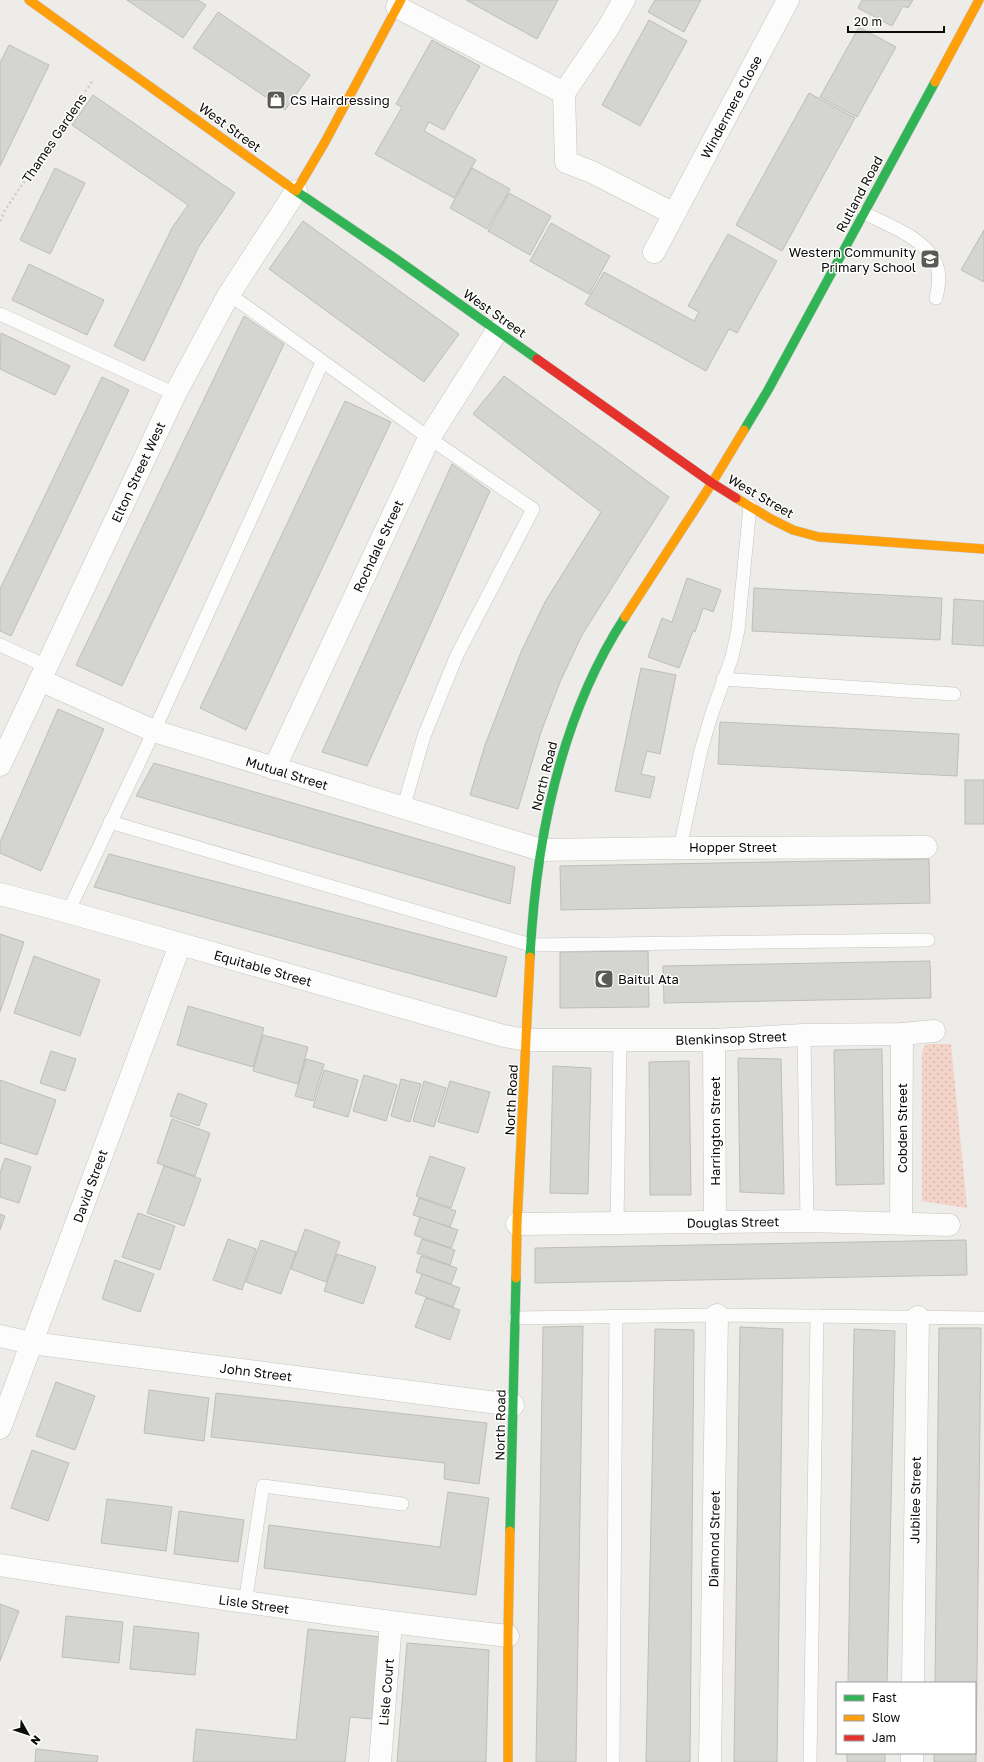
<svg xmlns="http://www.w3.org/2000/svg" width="984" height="1762" viewBox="0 0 984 1762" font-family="'Golos Text',sans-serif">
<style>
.grass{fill:url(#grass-dots)}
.building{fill:#d4d4d0;stroke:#bdbdb9}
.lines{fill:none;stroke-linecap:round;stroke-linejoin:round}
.lane-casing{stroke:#c5c4c0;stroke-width:14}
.street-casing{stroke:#c5c4c0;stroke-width:23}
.fast-casing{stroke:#c5c4c0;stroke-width:10}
.slow-casing{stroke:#c5c4c0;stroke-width:10}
.jam-casing{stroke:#c5c4c0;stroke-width:10}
.path{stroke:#cdcdcc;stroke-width:2.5;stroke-dasharray:2 3;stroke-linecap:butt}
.lane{stroke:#fcfcfc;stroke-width:13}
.street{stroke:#fcfcfc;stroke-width:22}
.fast{stroke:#30b455;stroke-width:9}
.slow{stroke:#ff9f0a;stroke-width:9}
.jam{stroke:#e5322d;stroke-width:9}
.labels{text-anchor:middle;stroke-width:3;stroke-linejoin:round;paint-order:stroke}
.poi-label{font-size:13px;fill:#0c0b09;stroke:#fff;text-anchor:start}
.street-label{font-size:13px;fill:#0c0b09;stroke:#fff}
</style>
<defs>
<pattern id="grass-dots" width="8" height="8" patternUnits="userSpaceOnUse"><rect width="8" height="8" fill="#f4d3c9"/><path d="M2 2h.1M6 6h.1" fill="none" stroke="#d0b4ab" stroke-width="1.8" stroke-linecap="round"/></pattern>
</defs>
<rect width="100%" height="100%" fill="#edece8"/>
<polygon class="grass" points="928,1044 951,1044 967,1208 922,1201 922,1053 924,1047"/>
<g class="building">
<polygon points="127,0 198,0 206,5 183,38"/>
<polygon points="466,0 558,0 537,39"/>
<polygon points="655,0 701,0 684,32 648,12"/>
<polygon points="862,0 913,0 908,8 903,6 892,26 858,8"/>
<polygon points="218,12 310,75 285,110 193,48"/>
<polygon points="649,20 687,41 640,126 602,105"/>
<polygon points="859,27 896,47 857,117 820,97"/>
<polygon points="432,40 480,66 444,130 429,122 424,131 476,160 454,198 375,154 402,107 396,104"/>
<polygon points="9,45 49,65 0,166 0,63"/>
<polygon points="809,93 855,118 782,251 736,225"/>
<polygon points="93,95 235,193 199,246 144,361 114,346 172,228 188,205 72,125"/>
<polygon points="55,168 85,183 50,254 20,240"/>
<polygon points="472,168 510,189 487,229 450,208"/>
<polygon points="509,193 551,216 530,255 488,231"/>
<polygon points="303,221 459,334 424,382 269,269"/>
<polygon points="551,223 610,256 589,294 530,261"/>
<polygon points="984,230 984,282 961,270"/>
<polygon points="728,234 777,261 737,333 729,329 706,371 585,304 604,272 694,321 699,312 688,306"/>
<polygon points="29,264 104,300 87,335 12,300"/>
<polygon points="244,316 284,344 122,686 76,665"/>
<polygon points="1,333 70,366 55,395 0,369"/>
<polygon points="504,376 669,497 582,635 560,682 541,732 518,809 470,795 485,745 521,652 545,602 601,512 473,414"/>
<polygon points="102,377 129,390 11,636 0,631 0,589"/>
<polygon points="345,401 391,422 246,730 200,708"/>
<polygon points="452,464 490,491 367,766 322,752"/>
<polygon points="687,578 721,590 713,612 703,608 695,632 693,631 679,668 648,657 662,618 672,622"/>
<polygon points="754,588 942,598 940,640 752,631"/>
<polygon points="954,599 984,601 984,646 952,644"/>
<polygon points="641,668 676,675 660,754 647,751 641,774 655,777 650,798 615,791"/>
<polygon points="58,709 104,729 41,871 0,853 0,842"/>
<polygon points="720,722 959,734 957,776 718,764"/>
<polygon points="154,763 515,867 510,904 136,796"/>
<rect x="965" y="780" width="19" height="44"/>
<polygon points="109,854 507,957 496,997 94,887"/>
<polygon points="929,859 930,903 561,910 560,866"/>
<polygon points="0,934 24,942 0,1012"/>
<polygon points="648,951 649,1007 560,1008 560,952"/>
<polygon points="34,956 100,980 80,1036 14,1013"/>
<polygon points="930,961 931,998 664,1003 663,966"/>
<polygon points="188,1006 264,1028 253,1067 177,1045"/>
<polygon points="263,1035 308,1047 298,1084 253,1071"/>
<polygon points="882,1049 884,1184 836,1185 834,1050"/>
<polygon points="51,1051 76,1059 65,1091 40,1083"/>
<polygon points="738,1058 781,1059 784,1194 740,1192"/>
<polygon points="306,1059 324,1064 313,1101 295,1096"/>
<polygon points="689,1061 691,1195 650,1195 649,1062"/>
<polygon points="553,1066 591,1068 588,1194 550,1193"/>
<polygon points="324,1070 358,1080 348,1117 313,1107"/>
<polygon points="364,1075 397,1085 386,1121 353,1111"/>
<polygon points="401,1079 421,1084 410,1122 391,1116"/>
<polygon points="0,1080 56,1100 37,1155 0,1143"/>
<polygon points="424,1081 446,1088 434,1127 413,1121"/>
<polygon points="450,1081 490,1092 478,1133 438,1122"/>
<polygon points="178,1093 207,1104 199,1126 170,1116"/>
<polygon points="172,1119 210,1133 195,1176 157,1163"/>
<polygon points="430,1156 465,1168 451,1208 416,1196"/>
<polygon points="5,1158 31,1167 19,1203 0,1197 0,1173"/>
<polygon points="164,1166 201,1179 184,1226 147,1213"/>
<polygon points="419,1198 456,1211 450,1227 413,1215"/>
<polygon points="138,1213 175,1226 160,1270 122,1257"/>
<polygon points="0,1214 5,1216 0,1230"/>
<polygon points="420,1217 458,1230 451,1248 414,1235"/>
<polygon points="305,1229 340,1242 326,1282 291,1269"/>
<polygon points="228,1239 256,1249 242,1290 213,1280"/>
<polygon points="422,1239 455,1250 450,1265 417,1253"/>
<polygon points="261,1240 296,1252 281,1294 246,1282"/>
<polygon points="966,1240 967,1275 535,1283 535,1248"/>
<polygon points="337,1254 376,1267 363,1304 324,1291"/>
<polygon points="421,1256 457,1268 451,1284 416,1272"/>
<polygon points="115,1260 154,1274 140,1312 102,1299"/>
<polygon points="422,1274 460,1288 453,1307 415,1293"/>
<polygon points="426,1298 460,1310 450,1340 415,1327"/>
<polygon points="583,1326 576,1762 536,1762 543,1327"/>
<polygon points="740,1327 783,1329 777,1762 734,1762"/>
<polygon points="939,1328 981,1328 976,1762 934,1762 934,1753 975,1753 975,1683 935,1683"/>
<polygon points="655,1329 694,1330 690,1762 646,1762"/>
<polygon points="854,1329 895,1331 887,1683 848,1683"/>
<polygon points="56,1382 95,1396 75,1450 36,1436"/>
<polygon points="149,1390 209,1398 204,1441 144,1433"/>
<polygon points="216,1393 487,1423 479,1484 444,1479 445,1463 211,1437"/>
<polygon points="32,1450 69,1463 48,1521 11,1508"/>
<polygon points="448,1492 489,1498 476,1595 264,1568 269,1525 440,1547"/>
<polygon points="107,1499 172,1507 166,1551 101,1543"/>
<polygon points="179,1511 244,1520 238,1562 174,1554"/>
<polygon points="0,1604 19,1611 0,1661"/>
<polygon points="66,1616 123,1622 119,1663 62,1657"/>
<polygon points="134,1626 199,1633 195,1675 130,1669"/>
<polygon points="308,1629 381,1637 372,1719 350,1717 345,1762 193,1762 196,1729 296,1740"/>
<polygon points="407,1643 489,1650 486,1762 397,1762"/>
<polygon points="36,1749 98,1756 97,1762 35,1762"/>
<rect x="847" y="1753" width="38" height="9"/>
</g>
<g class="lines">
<defs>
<g id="lane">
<path d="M864,213c24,12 69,28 74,57 2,10 0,19 -2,28"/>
<polyline points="229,294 429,438 533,509 457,655 424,736 403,809"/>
<polyline points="0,314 175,394"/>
<polyline points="0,645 46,666"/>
<polyline points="723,679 954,694"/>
<polyline points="110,822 531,945 928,940"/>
<polyline points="680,848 701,750 711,716 732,657 738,630 750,506"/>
<polyline points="68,912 154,731 322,363"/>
<polyline points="804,1035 807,1221"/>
<polyline points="617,1224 620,1040"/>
<polyline points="515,1318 717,1315 984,1318"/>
<polyline points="245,1603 263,1486 402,1504"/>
<polyline points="613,1762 616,1316"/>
<polyline points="810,1762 817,1316"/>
</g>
<g id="street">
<polyline points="624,0 608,28 564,93 566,162 592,172 674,214"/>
<polyline points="397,7 564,93"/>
<polyline points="654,252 788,0"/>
<polyline points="40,680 154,731 541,850 680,848 926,847"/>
<polyline points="0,765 175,394 229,294 296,191"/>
<polyline points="274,769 429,438 497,331"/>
<polyline points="0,894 68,912 504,1036 527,1040 714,1040 804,1035 902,1034 934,1031"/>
<polyline points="714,1040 715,1223"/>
<polyline points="901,1223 902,1034"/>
<polyline points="517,1224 807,1221 949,1225"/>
<polyline points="0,1336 31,1343 513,1405"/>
<polyline points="0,1428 180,945"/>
<path d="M0,1565c169,26 338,52 508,71"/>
<polyline points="913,1683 918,1317"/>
<polyline points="380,1762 391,1623"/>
<polyline points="710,1762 717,1315"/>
<polyline points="912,1762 912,1753"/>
</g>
<g id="fast">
<polyline points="293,189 396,259 537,359"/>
<polyline points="744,430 768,390 935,82"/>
<path d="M530,957c6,-119 30,-240 95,-340"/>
<polyline points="510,1531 516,1278"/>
</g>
<g id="slow">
<polyline points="29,0 293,189"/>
<polyline points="935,82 979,0"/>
<polyline points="296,191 325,142 401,0"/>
<polyline points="736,498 771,519 793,530 819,537 984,549"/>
<polyline points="625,617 712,483 744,430"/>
<polyline points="516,1278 517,1224 530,957"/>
<polyline points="508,1762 508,1636 510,1531"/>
</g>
<polyline id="jam" points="537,359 712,483 736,498"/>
</defs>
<use href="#lane" class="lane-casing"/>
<use href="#street" class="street-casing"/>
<use href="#fast" class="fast-casing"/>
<use href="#slow" class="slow-casing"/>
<use href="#jam" class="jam-casing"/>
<polyline class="path" points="0,221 5,210 93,80"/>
<use href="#lane" class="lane"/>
<use href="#street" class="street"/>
<use href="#fast" class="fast"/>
<use href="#slow" class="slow"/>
<use href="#jam" class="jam"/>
</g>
<defs>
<symbol id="shop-square" viewBox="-11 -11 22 22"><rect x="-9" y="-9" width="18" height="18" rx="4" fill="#5b5a57" stroke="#fff"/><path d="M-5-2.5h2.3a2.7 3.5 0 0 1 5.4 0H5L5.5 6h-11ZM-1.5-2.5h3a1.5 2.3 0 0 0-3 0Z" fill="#fff"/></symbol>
<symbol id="school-square" viewBox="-11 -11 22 22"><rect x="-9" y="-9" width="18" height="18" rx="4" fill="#5b5a57" stroke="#fff"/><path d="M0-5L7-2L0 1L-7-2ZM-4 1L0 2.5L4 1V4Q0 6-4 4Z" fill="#fff"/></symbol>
<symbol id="mosque-square" viewBox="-11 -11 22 22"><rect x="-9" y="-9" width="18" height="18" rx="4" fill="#5b5a57" stroke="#fff"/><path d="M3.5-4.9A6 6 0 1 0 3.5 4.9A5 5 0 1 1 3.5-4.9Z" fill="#fff"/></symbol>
</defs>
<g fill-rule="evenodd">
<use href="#shop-square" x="265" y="89" width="22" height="22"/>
<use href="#school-square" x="919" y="248" width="22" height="22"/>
<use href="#mosque-square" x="593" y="968" width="22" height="22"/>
</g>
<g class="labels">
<g class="poi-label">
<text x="290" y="105">CS Hairdressing</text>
<text x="916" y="257" text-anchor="end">Western Community<tspan x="916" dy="15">Primary School</tspan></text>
<text x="618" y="984">Baitul Ata</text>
</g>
<g class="street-label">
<text transform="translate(731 107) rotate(-62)" y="5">Windermere Close</text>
<text transform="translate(230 127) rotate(36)" y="5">West Street</text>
<text transform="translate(54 138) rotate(-56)" y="5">Thames Gardens</text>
<text transform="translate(859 194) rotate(-62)" y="5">Rutland Road</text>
<text transform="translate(495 313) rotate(35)" y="5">West Street</text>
<text transform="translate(138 472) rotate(-65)" y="5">Elton Street West</text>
<text transform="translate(761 496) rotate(30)" y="5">West Street</text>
<text transform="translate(378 546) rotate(-65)" y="5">Rochdale Street</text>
<text transform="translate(287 773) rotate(17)" y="5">Mutual Street</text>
<text transform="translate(544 776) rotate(-76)" y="5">North Road</text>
<text x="733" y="852">Hopper Street</text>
<text transform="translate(263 968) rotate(16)" y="5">Equitable Street</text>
<text transform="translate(731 1038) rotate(-2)" y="5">Blenkinsop Street</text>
<text transform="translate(511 1100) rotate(-87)" y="5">North Road</text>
<text transform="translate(902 1128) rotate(-90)" y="5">Cobden Street</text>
<text transform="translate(715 1131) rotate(-90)" y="5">Harrington Street</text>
<text transform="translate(90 1186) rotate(-70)" y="5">David Street</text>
<text transform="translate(733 1222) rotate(-1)" y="5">Douglas Street</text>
<text transform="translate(256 1372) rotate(7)" y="5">John Street</text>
<text transform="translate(500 1425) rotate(-89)" y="5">North Road</text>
<text transform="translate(915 1500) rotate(-89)" y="5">Jubilee Street</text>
<text transform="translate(714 1539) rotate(-89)" y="5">Diamond Street</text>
<text transform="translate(254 1604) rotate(8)" y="5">Lisle Street</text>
<text transform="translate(386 1692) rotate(-85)" y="5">Lisle Court</text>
</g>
</g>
<rect x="836" y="1682" width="140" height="72" fill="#ffffff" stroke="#9e9d9d"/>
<rect x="844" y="1695" width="20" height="6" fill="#30b455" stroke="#9e9d9d"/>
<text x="872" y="1702" font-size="12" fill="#0c0b09">Fast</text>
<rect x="844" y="1715" width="20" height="6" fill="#ff9f0a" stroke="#9e9d9d"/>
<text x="872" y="1722" font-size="12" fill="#0c0b09">Slow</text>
<rect x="844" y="1735" width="20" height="6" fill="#e5322d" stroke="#9e9d9d"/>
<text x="872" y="1742" font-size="12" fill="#0c0b09">Jam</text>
<g transform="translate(28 1734) rotate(129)" stroke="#ffffff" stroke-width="3" paint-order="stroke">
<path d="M0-3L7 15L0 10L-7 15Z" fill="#0c0b09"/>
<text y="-6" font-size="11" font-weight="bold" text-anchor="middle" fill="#0c0b09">N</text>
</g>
<path d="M848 26v6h96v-6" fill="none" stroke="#0c0b09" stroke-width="2"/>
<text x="854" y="26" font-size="12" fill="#0c0b09" stroke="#ffffff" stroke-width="3" paint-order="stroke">20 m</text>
</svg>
